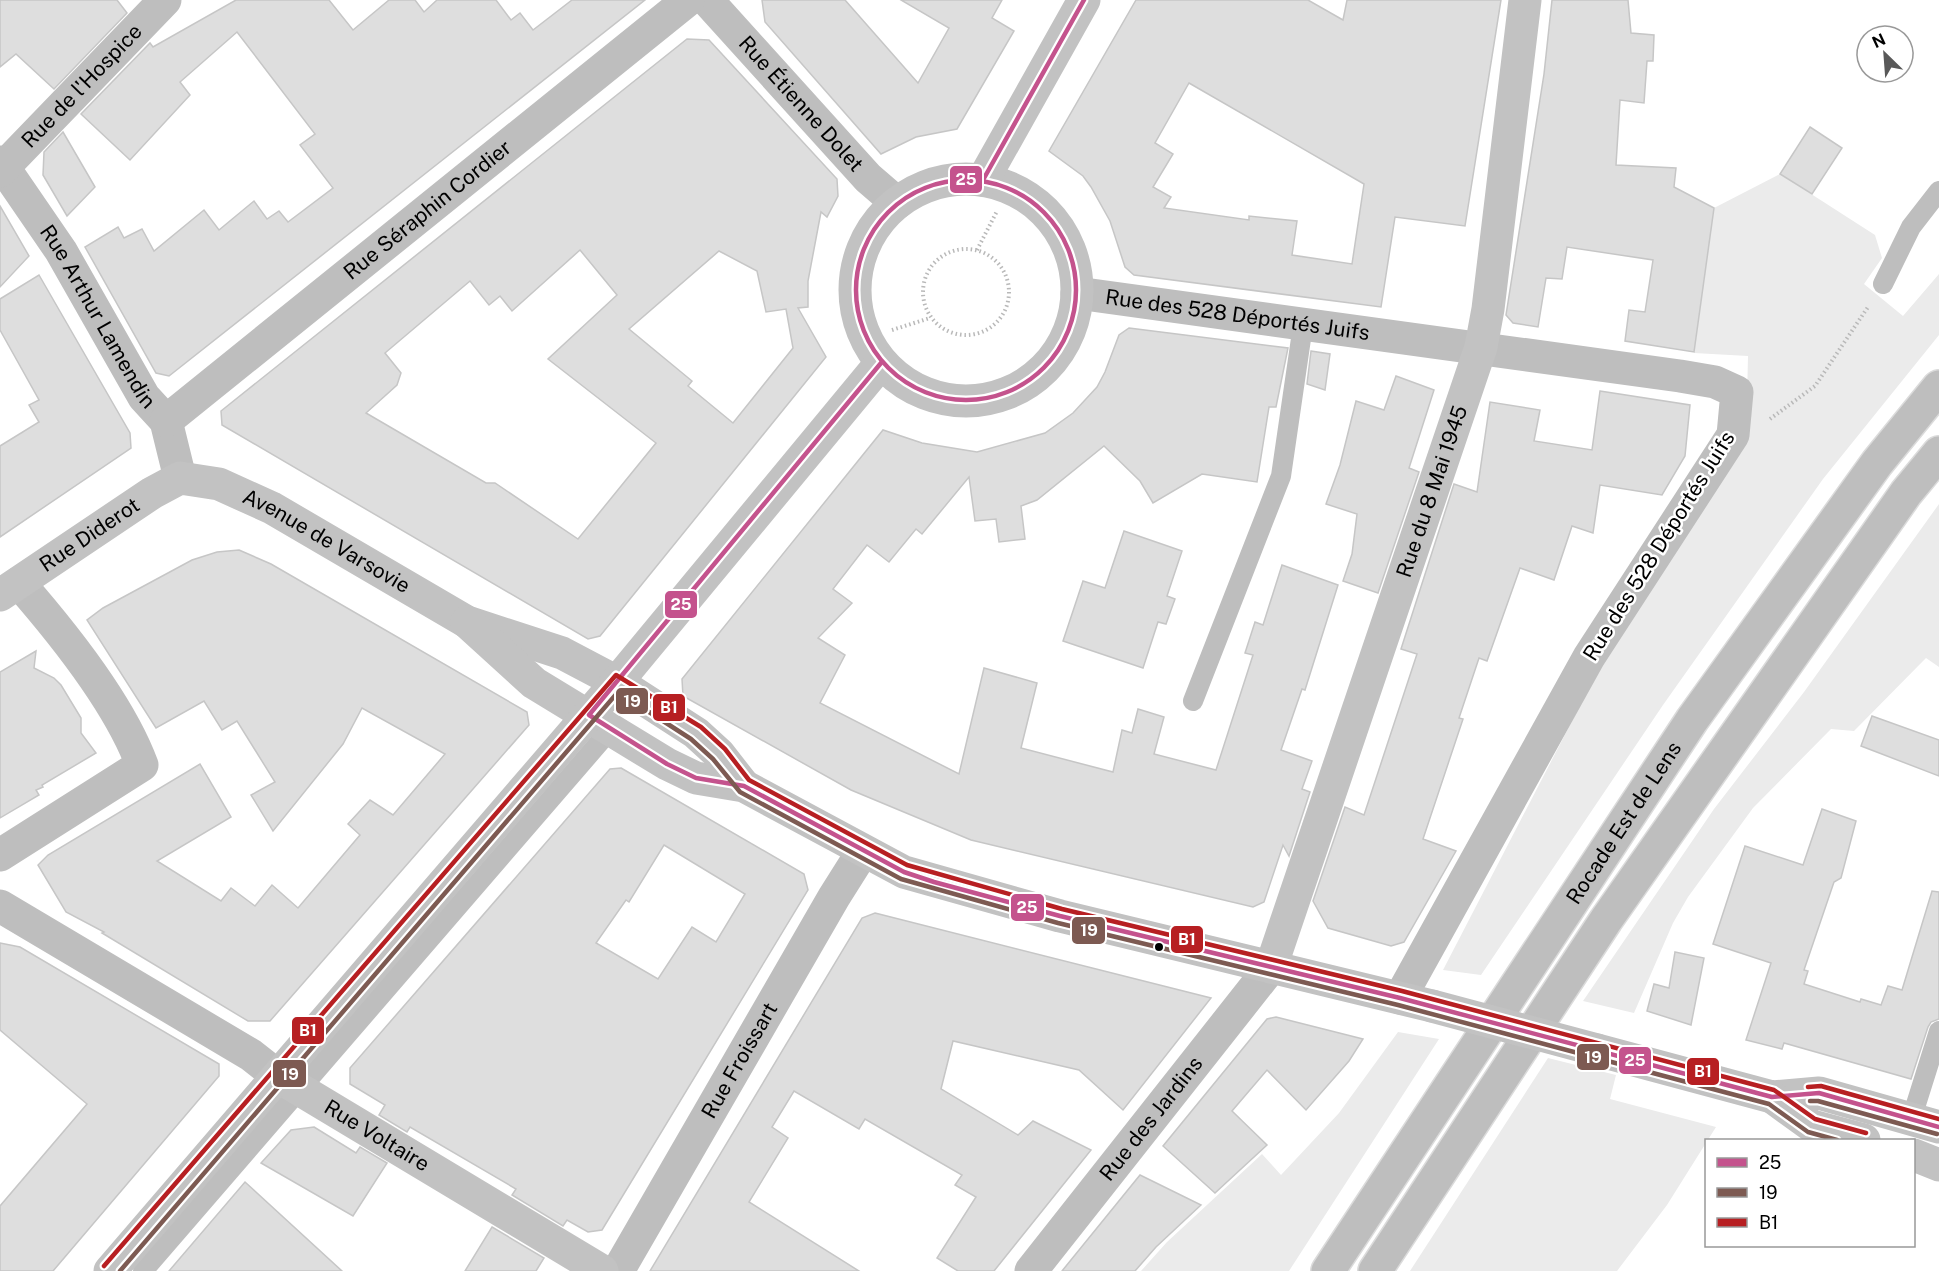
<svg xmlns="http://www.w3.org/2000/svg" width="1939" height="1271" viewBox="0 0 1939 1271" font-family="'Public Sans',sans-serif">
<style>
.green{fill:#ebebeb}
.building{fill:#dedede;stroke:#c6c6c6;stroke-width:1.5;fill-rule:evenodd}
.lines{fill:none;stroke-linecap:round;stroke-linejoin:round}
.highway-casing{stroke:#dbdbdb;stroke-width:36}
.path{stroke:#b9b9b9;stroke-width:4;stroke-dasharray:1.5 3;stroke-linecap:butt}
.lane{stroke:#bebebe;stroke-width:20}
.street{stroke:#bebebe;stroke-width:33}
.secondary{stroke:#c2c2c2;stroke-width:33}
.highway{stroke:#bebebe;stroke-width:33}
.secondary-bridge{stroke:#c2c2c2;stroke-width:33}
.bus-1-casing{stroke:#fff;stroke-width:9}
.bus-2-casing{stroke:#fff;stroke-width:9}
.bus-3-casing{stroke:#fff;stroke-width:9}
.bus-1{stroke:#c4538d;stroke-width:4.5}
.bus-2{stroke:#7d5a52;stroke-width:4.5}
.bus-3{stroke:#b71f22;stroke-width:4.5}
.bus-dot{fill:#000;stroke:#fff;stroke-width:2}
.labels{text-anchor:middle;stroke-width:5;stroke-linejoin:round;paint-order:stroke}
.street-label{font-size:21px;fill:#000;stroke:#fff}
.line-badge{stroke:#fff;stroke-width:2}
.badge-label{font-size:16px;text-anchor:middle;font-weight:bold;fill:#fff}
</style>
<rect width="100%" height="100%" fill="#fff"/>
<g class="green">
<polygon points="1780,174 1875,235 1882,258 1864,284 1903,316 1939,274 1939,335 1823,479 1663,705 1481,975 1443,970 1599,669 1746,440 1748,356 1694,353 1714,208"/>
<polygon points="1939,504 1939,667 1926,658 1854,731 1831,729 1753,808 1688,897 1673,923 1634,1013 1583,1001 1714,809 1804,692"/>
<polygon points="1398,1032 1439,1039 1289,1271 1141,1271 1167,1242 1262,1154 1281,1175 1339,1113"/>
<polygon points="1548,1058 1616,1075 1610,1099 1716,1127 1667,1205 1617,1271 1410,1271"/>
</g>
<g class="building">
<polygon points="0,0 117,0 127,13 54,89 16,54 0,67"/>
<polygon points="236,0 329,0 353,30 389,0 415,0 424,12 437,0 496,0 511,20 520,13 533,30 572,0 645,0 169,376 156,373 85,247 118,227 124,238 142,229 154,251 204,210 219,230 254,201 267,219 279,211 288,222 333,188 300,145 315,134 237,32 180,82 190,95 130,160 81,114 150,43 153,47"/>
<polygon points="762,0 845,0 918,83 949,28 901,0 1002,0 992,18 1014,31 957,129 916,137 881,154 765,22"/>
<path d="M1136,0h172l35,20 4,-20h154l-36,226 -70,-9 -14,90 -247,-32 -9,-8 -15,-46 -19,-34 -8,-11 -34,-25zM1189,83l175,101 -12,80 -60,-9 5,-34 -48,-5v4l-85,-12 7,-11 -18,-10 20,-33 -18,-11z"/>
<polygon points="1552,0 1628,0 1631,33 1654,35 1653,61 1647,61 1644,103 1620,100 1616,165 1676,168 1674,187 1714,208 1694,352 1625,341 1629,310 1645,312 1653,260 1567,247 1562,279 1546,278 1538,327 1513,323 1506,315 1544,74"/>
<path d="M687,39l22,1 128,139 1,17 -11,21 -6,-5 -13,69v26l-10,1 28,49 -226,279 -12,3 -366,-214 -1,-14zM580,250l37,45 -69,64 108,84 -78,96 -83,-56h-9l-120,-70 31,-28 4,-12 -16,-20 85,-72 19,24 11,-9 12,15zM719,251l38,20 9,41 20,-3 7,39 -60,75 -45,-37 4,-5 -63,-52z"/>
<polygon points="1810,127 1842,148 1812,194 1780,174"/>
<polygon points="63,132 95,187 67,216 43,175 44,152"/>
<polygon points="0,206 29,256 0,287"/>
<polygon points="39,275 130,433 131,448 0,537 0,446 39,422 29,405 39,400 0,330 0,299"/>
<polygon points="1129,328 1288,348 1276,407 1269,407 1257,482 1202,474 1153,503 1140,481 1104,446 1037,500 1021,506 1025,539 999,542 996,519 975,521 969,477 922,534 916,529 889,562 867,545 833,589 852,603 818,638 845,655 820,703 959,774 984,668 1037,683 1021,748 1113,772 1122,730 1132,733 1138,709 1164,717 1154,754 1216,770 1253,655 1245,653 1255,622 1263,625 1282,565 1338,585 1305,690 1302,689 1281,750 1312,761 1302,789 1310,792 1289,856 1283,845 1264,902 1253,907 971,840 851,790 683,696 682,679 883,430 922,443 977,452 1045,433 1073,413 1097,387 1105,372 1119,335"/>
<polygon points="1311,351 1330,354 1325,390 1307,384"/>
<polygon points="1396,376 1434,390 1409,468 1419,472 1378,593 1343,581 1352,554 1357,514 1326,504 1340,465 1356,401 1384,410"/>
<polygon points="1600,391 1690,405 1685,456 1662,495 1600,485 1593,533 1572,526 1554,580 1520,568 1487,661 1479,658 1459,718 1463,719 1423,839 1456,851 1404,942 1391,946 1328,928 1313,901 1345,807 1364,815 1417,654 1401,649 1454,484 1477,492 1490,402 1540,410 1534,441 1592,450"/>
<polygon points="1124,531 1182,551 1167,596 1175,599 1166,624 1158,622 1143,668 1063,641 1083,581 1105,588"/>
<polygon points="239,550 271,564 527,712 529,725 270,1021 248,1021 102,933 104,932 66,912 38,865 48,855 200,764 231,817 157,861 221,901 231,888 255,906 272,885 298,908 360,835 348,824 370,800 393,815 445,754 362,708 343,744 273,831 251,795 275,782 237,721 222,730 204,701 156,728 87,620 103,608 192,560 217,552"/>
<polygon points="36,651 34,668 54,678 61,685 81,718 81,733 96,753 42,785 43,787 36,790 39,795 0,818 0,672"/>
<polygon points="1872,716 1939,740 1939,776 1861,746"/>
<path d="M621,768l183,106 4,16 -206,340 -14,2 -21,-12 -4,6 -51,-31 4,-6 -106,-62 -3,5 -28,-17 6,-10 -35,-21v-16l260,-299zM664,845l81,49 -29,48 -24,-15 -34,52 -62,-36 30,-43 3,2z"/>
<polygon points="1822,809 1856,821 1841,878 1834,882 1804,970 1808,971 1804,984 1860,1002 1861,999 1881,1005 1888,986 1902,990 1932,891 1939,892 1939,1019 1931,1022 1928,1027 1911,1079 1784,1043 1782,1049 1746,1040 1771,963 1713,944 1745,846 1803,865"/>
<polygon points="875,913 1211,998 1123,1110 1079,1070 953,1041 941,1089 1018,1135 1033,1121 1091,1150 994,1271 958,1271 937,1258 976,1197 955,1185 962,1175 865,1119 859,1129 794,1091 772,1127 788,1138 749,1202 859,1271 650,1271 862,918"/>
<polygon points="0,943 20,947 219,1064 219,1076 53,1271 0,1271 0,1206 87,1104 0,1030"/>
<polygon points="1675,952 1704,958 1691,1025 1647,1011 1654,984 1669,988"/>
<polygon points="1276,1017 1363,1039 1349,1061 1306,1110 1267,1070 1232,1111 1267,1145 1215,1193 1163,1146 1267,1019"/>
<polygon points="314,1127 356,1153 360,1147 387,1163 353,1216 261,1163 291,1130"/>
<polygon points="1140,1175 1201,1205 1156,1247 1135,1271 1062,1271"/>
<polygon points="245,1182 342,1271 169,1271"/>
<polygon points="492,1227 544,1258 536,1271 465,1271"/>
</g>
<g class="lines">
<defs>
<g id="highway">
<path id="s11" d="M1328,1271l364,-551 185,-257 62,-76"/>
<polyline points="1375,1271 1606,920 1906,493 1939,453"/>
</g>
</defs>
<use href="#highway" class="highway-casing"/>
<g class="path">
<circle cx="966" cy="292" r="43"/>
<polyline points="977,250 997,211"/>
<polyline points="892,330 930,318"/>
<polyline points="1770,419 1815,386 1868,307"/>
</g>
<g class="lane">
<polyline points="1883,284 1911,227 1939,191"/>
<polyline points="1193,701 1281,476 1303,325"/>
<polyline points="1912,1117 1939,1031"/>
<polyline points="143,1271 611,729"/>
</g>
<g class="street">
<path id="s1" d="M707,0l161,178 29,25"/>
<path id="s2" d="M0,162l61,89 83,146 22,24 14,57"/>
<path id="s3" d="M0,171l165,-171"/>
<path id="s4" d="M1077,293l603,83 35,6 22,10 -4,43 -144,222 -189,341"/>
<path id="s5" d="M166,421l522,-421"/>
<path d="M0,855l142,-90c-22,-60 -81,-134 -123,-182"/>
<polyline points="0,906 251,1055 279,1077"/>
<path id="s6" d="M618,1271l216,-374 29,-46"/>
<path id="s7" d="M1031,1271l240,-304"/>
</g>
<g class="secondary">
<circle cx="966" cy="290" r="111"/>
<polyline points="983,180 1084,0"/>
<path id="s8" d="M0,595l152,-102 28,-15 39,6 53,24 195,114 95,31 55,29 79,51 23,21 25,32"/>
<polyline points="467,622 534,683 667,764 696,778 744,786 904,872 1060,916 1432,1006"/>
<path id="s9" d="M1271,967l210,-620 7,-38 37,-309"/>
<polyline points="1597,1050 1772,1097 1819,1093 1939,1127"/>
<path id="s10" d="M279,1077l323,194"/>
<polyline points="1772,1097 1812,1126 1864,1140"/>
<polyline points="1914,1155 1939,1165"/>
<polyline points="110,1271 617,682 881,363"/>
</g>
<use href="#highway" class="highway"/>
<polyline class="secondary-bridge" points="1432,1006 1597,1050"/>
<defs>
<g id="bus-1">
<circle cx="966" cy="290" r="110"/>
<polyline points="983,180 1084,0"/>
<polyline points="881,363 589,715 667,764 696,778 744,786 904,872 934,882 1060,916 1400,998 1772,1097 1819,1093 1939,1127"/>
</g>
<g id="bus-2">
<polyline points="1810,1101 1818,1101 1937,1134"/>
<polyline points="120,1271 618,692 691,739 713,759 740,792 901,879 1058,923 1398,1005 1769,1104 1808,1132 1837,1140"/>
</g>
<g id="bus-3">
<polyline points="1808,1087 1821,1086 1939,1119"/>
<polyline points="104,1266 616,675 701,727 725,749 749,780 907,865 1062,909 1402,991 1774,1090 1815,1119 1866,1133"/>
</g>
</defs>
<use href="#bus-1" class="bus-1-casing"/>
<use href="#bus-2" class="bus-2-casing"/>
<use href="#bus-3" class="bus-3-casing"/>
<use href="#bus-1" class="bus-1"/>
<use href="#bus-2" class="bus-2"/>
<use href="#bus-3" class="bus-3"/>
</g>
<circle class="bus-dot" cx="1159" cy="947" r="5"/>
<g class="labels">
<g class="street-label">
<text dy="7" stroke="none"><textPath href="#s3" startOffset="118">Rue de l'Hospice</textPath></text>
<text dy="7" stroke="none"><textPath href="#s1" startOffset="140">Rue Étienne Dolet</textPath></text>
<text dy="7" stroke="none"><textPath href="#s5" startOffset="336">Rue Séraphin Cordier</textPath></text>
<text dy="7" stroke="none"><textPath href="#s4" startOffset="162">Rue des 528 Déportés Juifs</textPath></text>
<text dy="7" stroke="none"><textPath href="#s2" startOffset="183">Rue Arthur Lamendin</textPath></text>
<text dy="7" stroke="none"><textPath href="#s9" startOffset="502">Rue du 8 Mai 1945</textPath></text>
<text dy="7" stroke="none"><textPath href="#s8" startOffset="108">Rue Diderot</textPath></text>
<text dy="7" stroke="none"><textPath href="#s8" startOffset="376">Avenue de Varsovie</textPath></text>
<text transform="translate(1659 546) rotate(-58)" y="7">Rue des 528 Déportés Juifs</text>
<text dy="7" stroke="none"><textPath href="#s11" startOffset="537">Rocade Est de Lens</textPath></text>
<text dy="7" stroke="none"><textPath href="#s6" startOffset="243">Rue Froissart</textPath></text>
<text dy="7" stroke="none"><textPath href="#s7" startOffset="194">Rue des Jardins</textPath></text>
<text dy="7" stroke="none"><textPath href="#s10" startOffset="114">Rue Voltaire</textPath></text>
</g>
</g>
<g class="line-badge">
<rect x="949" y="165" width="34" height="29" rx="6" fill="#c4538d"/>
<rect x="664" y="590" width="34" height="29" rx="6" fill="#c4538d"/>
<rect x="615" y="687" width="34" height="28" rx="6" fill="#7d5a52"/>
<rect x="652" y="693" width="34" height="29" rx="6" fill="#b71f22"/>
<rect x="1010" y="893" width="35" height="29" rx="6" fill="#c4538d"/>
<rect x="1071" y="916" width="35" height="29" rx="6" fill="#7d5a52"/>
<rect x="1170" y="925" width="34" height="29" rx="6" fill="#b71f22"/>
<rect x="291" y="1016" width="34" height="29" rx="6" fill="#b71f22"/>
<rect x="1576" y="1043" width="34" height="28" rx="6" fill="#7d5a52"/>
<rect x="1618" y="1046" width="34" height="29" rx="6" fill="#c4538d"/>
<rect x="1686" y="1057" width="34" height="29" rx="6" fill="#b71f22"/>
<rect x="272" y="1059" width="35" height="29" rx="6" fill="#7d5a52"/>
</g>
<g class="badge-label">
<text x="966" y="185">25</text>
<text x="681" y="610">25</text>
<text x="632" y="707">19</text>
<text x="669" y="713">B1</text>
<text x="1027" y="913">25</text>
<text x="1089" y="936">19</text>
<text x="1187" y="945">B1</text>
<text x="308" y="1036">B1</text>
<text x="1593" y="1063">19</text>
<text x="1635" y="1066">25</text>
<text x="1703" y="1077">B1</text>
<text x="290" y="1080">19</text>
</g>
<rect x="1705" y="1139" width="210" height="108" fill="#ffffff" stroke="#999999" stroke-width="1.5"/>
<rect x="1717" y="1158" width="30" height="9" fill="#c4538d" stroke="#999999" stroke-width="1.5"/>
<text x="1759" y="1169" font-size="18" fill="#000000">25</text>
<rect x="1717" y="1188" width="30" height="9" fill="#7d5a52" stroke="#999999" stroke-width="1.5"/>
<text x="1759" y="1199" font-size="18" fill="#000000">19</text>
<rect x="1717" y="1218" width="30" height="9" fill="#b71f22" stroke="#999999" stroke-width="1.5"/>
<text x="1759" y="1229" font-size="18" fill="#000000">B1</text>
<g transform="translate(1885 54) rotate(335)"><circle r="28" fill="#ffffff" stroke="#999999" stroke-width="1.5"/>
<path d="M0-4.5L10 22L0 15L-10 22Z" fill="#595959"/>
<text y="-9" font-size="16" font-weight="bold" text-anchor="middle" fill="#000000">N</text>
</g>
</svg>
